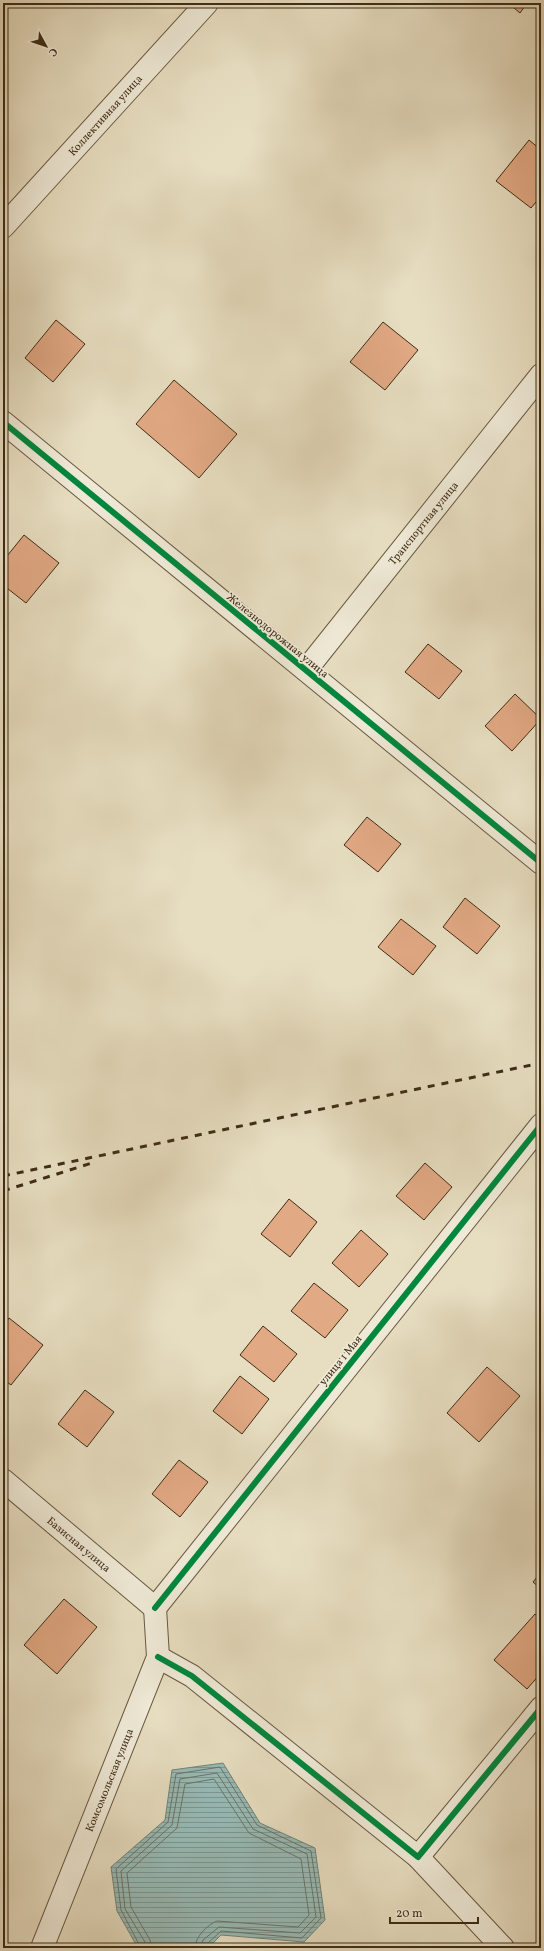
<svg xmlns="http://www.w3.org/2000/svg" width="544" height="1951" viewBox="0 0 544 1951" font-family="Vollkorn,serif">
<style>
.water{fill:url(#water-rules);stroke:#748277}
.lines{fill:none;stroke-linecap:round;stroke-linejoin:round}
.shore{stroke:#6b7466;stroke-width:1}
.building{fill:#e1a984;stroke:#3f2c16}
.minor-casing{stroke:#695841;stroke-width:24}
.minor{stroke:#efead7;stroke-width:22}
.rail{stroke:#3f2c16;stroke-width:3;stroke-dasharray:7 7;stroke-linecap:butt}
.cycleway-casing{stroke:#efead7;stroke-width:8}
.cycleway{stroke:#00873e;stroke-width:6}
.labels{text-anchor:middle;stroke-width:3.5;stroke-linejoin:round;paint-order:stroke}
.street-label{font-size:11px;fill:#3f2c16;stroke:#efead7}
</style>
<defs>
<pattern id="water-rules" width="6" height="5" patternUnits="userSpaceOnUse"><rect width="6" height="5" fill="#97bbb7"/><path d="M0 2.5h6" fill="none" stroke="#7d9894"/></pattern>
</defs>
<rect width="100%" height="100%" fill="#e7dec1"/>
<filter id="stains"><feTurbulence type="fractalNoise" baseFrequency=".005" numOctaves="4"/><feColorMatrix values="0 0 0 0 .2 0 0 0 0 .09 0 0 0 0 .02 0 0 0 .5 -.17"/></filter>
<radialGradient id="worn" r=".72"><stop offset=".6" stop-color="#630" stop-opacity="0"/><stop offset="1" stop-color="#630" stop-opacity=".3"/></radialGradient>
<polygon class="water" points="223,1763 260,1823 315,1848 325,1920 304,1942 221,1935 208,1948 138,1948 117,1911 111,1867 165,1820 172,1770"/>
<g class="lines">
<g class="shore">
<polyline points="141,1948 121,1910 116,1869 168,1822 176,1774 220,1767 257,1825 311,1851 321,1918 302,1938 221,1931 207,1944 206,1948"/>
<polyline points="146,1948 145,1942 125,1909 121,1871 172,1825 180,1779 217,1773 253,1829 307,1854 316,1917 300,1933 219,1927 203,1940 201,1948"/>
<path d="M152,1948l-2,-8 -19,-33 -4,-34 50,-45 8,-44 29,-5 35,54 52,26 8,56 -11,12 -81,-6c-10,4 -22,16 -22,27"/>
</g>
</g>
<g class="building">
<polygon points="508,3 527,3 520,13"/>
<polygon points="529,140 541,150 541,196 531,208 496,181"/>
<polygon points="56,320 85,344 53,382 25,358"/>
<polygon points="383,322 418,350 385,390 350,362"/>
<polygon points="174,380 237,434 199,478 136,424"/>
<polygon points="24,535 59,563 26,603 3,585 3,561"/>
<polygon points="428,644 462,671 439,699 405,672"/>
<polygon points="515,694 541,719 512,751 485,726"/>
<polygon points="367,817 401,844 378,872 344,845"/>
<polygon points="465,898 500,926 477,954 443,927"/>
<polygon points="401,919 436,946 413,975 378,947"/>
<polygon points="425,1163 452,1187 424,1220 396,1196"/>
<polygon points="289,1199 317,1222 290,1257 261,1234"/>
<polygon points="361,1230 388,1254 359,1287 332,1263"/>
<polygon points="314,1283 348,1310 325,1338 291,1311"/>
<polygon points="9,1318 43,1345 11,1385 3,1379 3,1326"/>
<polygon points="263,1326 297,1354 274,1382 240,1355"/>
<polygon points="487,1367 520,1396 479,1442 447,1413"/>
<polygon points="240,1376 269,1399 242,1434 213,1411"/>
<polygon points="85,1390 114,1412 87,1447 58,1424"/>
<polygon points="179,1460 208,1482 180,1517 152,1494"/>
<polygon points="541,1572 541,1589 533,1582"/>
<polygon points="64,1599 97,1627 57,1674 24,1645"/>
<polygon points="535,1614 541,1619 541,1673 527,1689 494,1660"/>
</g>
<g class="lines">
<defs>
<g id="minor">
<polyline points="3,227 207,3"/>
<polyline points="3,422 541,863"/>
<polyline points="306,670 541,375"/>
<polyline points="3,1480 155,1608"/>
<polyline points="155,1608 541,1125"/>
<polyline points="158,1657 192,1676 418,1857 541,1708"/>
<polyline points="418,1857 503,1948"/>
<polyline points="42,1948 158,1657 155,1608"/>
</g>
</defs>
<use href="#minor" class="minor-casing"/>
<use href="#minor" class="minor"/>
<g class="rail">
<polyline points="3,1176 541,1063"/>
<polyline points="3,1191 92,1163"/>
</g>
<defs>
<g id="cycleway">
<polyline points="3,422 541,863"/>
<polyline points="155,1608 541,1125"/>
<polyline points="158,1657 192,1676 418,1857 541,1708"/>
</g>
</defs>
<use href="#cycleway" class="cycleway-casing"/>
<use href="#cycleway" class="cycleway"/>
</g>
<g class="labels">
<g class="street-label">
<text transform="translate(105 115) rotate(-48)" y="4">Коллективная улица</text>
<text transform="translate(423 523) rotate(-51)" y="4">Транспортная улица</text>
<text transform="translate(278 635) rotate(39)" y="4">Железнодорожная улица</text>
<text transform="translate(340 1360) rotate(-51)" y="4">улица 1 Мая</text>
<text transform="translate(79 1544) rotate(40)" y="4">Базисная улица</text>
<text transform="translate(109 1780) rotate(-68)" y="4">Комсомольская улица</text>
</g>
</g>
<rect width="544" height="1951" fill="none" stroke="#e7dec1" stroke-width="16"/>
<rect x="4" y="4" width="536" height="1943" fill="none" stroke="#3f2c16" stroke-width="2"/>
<rect x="8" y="8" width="528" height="1935" fill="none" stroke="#3f2c16"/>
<g transform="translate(46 46) rotate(130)" stroke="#efead7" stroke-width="3" paint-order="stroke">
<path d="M0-3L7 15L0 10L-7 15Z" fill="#3f2c16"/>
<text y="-6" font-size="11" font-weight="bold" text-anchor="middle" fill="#3f2c16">С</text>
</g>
<path d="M390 1917v6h88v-6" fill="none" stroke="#3f2c16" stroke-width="2"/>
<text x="396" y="1917" font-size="12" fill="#3f2c16" stroke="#efead7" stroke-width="3" paint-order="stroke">20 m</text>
<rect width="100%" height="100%" filter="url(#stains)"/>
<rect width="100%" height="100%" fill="url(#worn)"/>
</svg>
